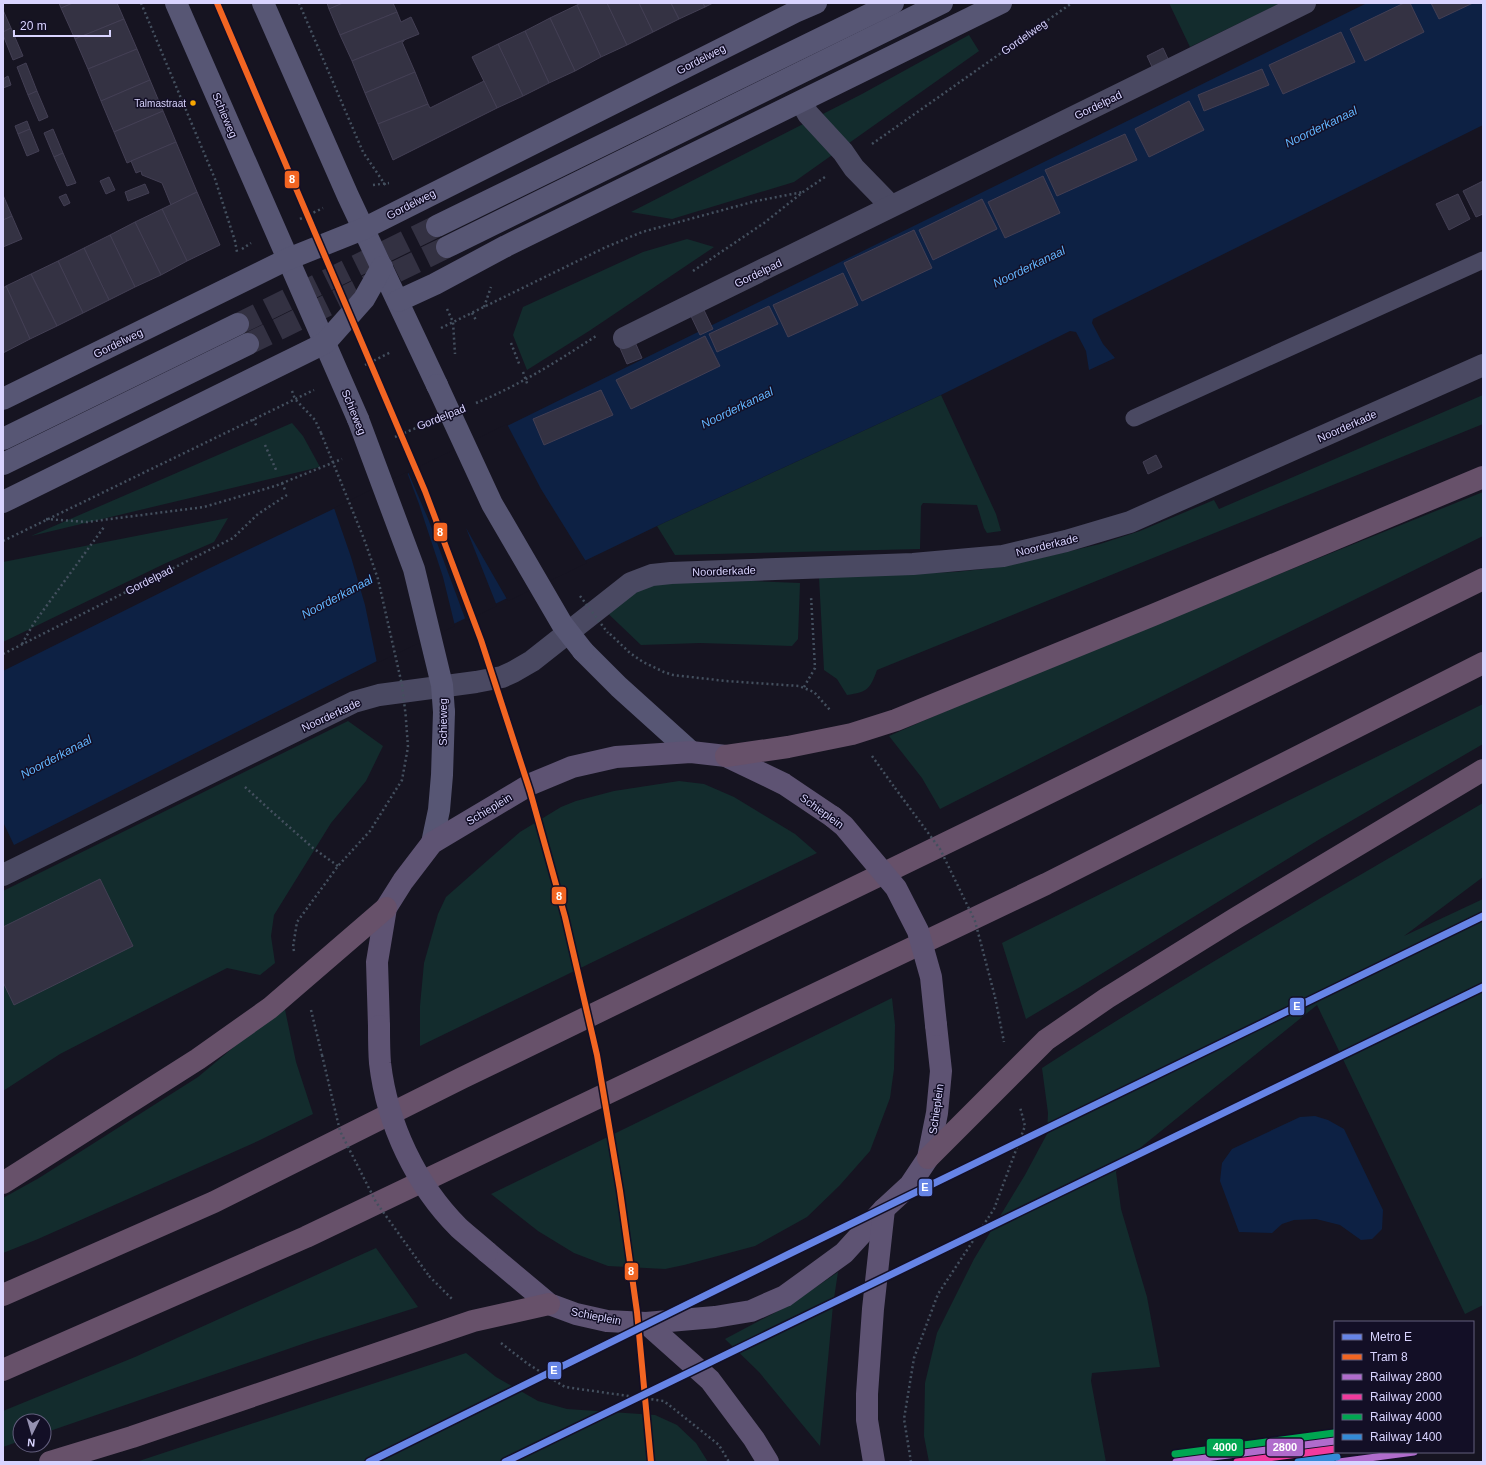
<svg xmlns="http://www.w3.org/2000/svg" width="1486" height="1465" viewBox="0 0 1486 1465" font-family="Helvetica,sans-serif">
<style>
.green{fill:#132c2d}
.water{fill:#0d2144}
.pier{fill:#161421}
.building{fill:#343243;stroke:#433f54}
.lines{fill:none;stroke-linecap:round;stroke-linejoin:round}
.secondary-tunnel{stroke:#333142;stroke-width:22;stroke-dasharray:22 11;stroke-linecap:butt}
.path{stroke:#44505f;stroke-width:2.5;stroke-dasharray:2 3;stroke-linecap:butt}
.service{stroke:#4a4962;stroke-width:17}
.minor{stroke:#4a4962;stroke-width:22}
.secondary{stroke:#575674;stroke-width:22}
.primary{stroke:#5e5373;stroke-width:22}
.motorway{stroke:#67516a;stroke-width:22}
.path-bridge{stroke:#44505f;stroke-width:2.5;stroke-dasharray:2 3;stroke-linecap:butt}
.secondary-bridge{stroke:#575674;stroke-width:22}
.primary-bridge{stroke:#5e5373;stroke-width:22}
.rail-1-casing{stroke:#130f26;stroke-width:10}
.rail-2-casing{stroke:#130f26;stroke-width:10}
.rail-3-casing{stroke:#130f26;stroke-width:10}
.rail-4-casing{stroke:#130f26;stroke-width:10}
.rail-1{stroke:#b06ccc;stroke-width:7}
.rail-2{stroke:#f13a9d;stroke-width:7}
.rail-3{stroke:#00a651;stroke-width:7}
.rail-4{stroke:#338bd7;stroke-width:7}
.tram-1-casing{stroke:#130f26;stroke-width:9}
.tram-1{stroke:#f26522;stroke-width:6}
.metro-1-casing{stroke:#130f26;stroke-width:10}
.metro-1{stroke:#6684e6;stroke-width:7}
.bus-dot{fill:#f7a600;stroke:#130f26;stroke-width:1.5}
.labels{text-anchor:middle;stroke-width:3;stroke-linejoin:round;paint-order:stroke}
.bus-label{font-size:10px;fill:#d9d4ff;stroke:#130f26;text-anchor:end}
.street-label{font-size:11px;fill:#d9d4ff;stroke:#130f26}
.water-label{font-size:12px;font-style:italic;fill:#62b6ff;stroke:#130f26}
.line-badge{stroke:#130f26;stroke-width:1.5}
.badge-label{font-size:11px;text-anchor:middle;font-weight:bold;fill:#fff}
</style>
<rect width="100%" height="100%" fill="#161421"/>
<g class="green">
<polygon points="1169,3 1281,3 1190,47"/>
<polygon points="969,35 979,51 794,182 672,219 631,212 862,94"/>
<polygon points="687,239 714,247 589,331 527,370 513,335 523,307 643,252"/>
<polygon points="941,395 996,514 1001,531 987,533 984,528 977,505 923,503 921,506 920,549 675,555 657,526"/>
<path d="M1483,395v29l-606,246c-7,19 -9,22 -30,25l-10,-16 -13,-9 -5,-93 136,-5 29,-3 27,-4 89,-21 40,-13 74,-31 5,9z"/>
<polygon points="292,423 303,436 320,467 31,536"/>
<polygon points="1483,492 1483,536 1267,643 940,809 922,778 889,736 1018,679"/>
<polygon points="228,518 214,542 166,563 3,642 3,562"/>
<polygon points="753,581 800,583 798,639 792,646 700,643 641,645 597,603 653,582"/>
<polygon points="1483,704 1483,744 1320,839 1080,987 1026,1019 1002,943"/>
<polygon points="348,721 383,746 366,781 331,823 274,915 271,936 275,963 260,975 227,968 60,1054 3,1091 3,891"/>
<polygon points="679,781 704,784 734,797 795,834 817,853 420,1046 420,1006 424,963 438,914 446,897 520,832 561,807 576,801 614,791"/>
<path d="M1483,803v74l-79,59 79,-37v406l-18,9 -148,-309 -198,160 -3,7 5,37 26,88 13,70 -68,6 -1,8 15,81h-177l-5,-26 1,-53 12,-50 37,-74 51,-84 22,-41 1,-21 -6,-45c144,-93 293,-178 441,-265z"/>
<polygon points="892,998 895,1025 894,1069 890,1098 870,1151 840,1185 807,1217 755,1246 684,1265 665,1269 608,1266 574,1253 538,1231 491,1194"/>
<polygon points="284,1005 296,1062 313,1114 258,1141 38,1239 3,1253 3,1198 39,1178 198,1077"/>
<polygon points="376,1248 418,1307 311,1341 44,1433 44,1421 20,1421 20,1441 3,1447 3,1411 135,1357"/>
<polygon points="838,1272 833,1305 820,1446 759,1372 725,1339 791,1304"/>
<polygon points="466,1353 496,1377 538,1401 567,1409 655,1415 677,1425 696,1443 708,1462 136,1462"/>
</g>
<g class="water">
<polygon points="1367,3 1483,3 1483,125 1093,319 1092,323 1103,344 1115,358 1089,370 1086,351 1076,332 1070,331 941,395 657,526 379,660 14,845 3,822 3,671 210,568 507,426"/>
<polygon points="1315,1116 1328,1120 1344,1129 1383,1210 1382,1229 1372,1239 1361,1240 1340,1225 1316,1219 1294,1220 1282,1224 1272,1233 1239,1232 1220,1181 1222,1163 1232,1149 1300,1117"/>
</g>
<g class="pier">
<polygon points="507,424 541,489 587,563 508,601 466,528 497,606 466,621 429,521 408,472"/>
<polygon points="407,472 419,504 443,577 455,626 377,663 365,605 351,557 334,508"/>
</g>
<g class="building">
<polygon points="59,3 73,3 61,8"/>
<polygon points="73,3 117,3 124,19 75,39 61,8"/>
<polygon points="327,3 343,3 329,9"/>
<polygon points="343,3 393,3 397,12 340,35 329,9"/>
<polygon points="581,3 607,3 627,45 601,57 577,5"/>
<polygon points="607,3 639,3 653,32 627,45"/>
<polygon points="639,3 671,3 679,19 653,32"/>
<polygon points="671,3 703,3 705,7 679,19"/>
<polygon points="703,3 713,3 705,7"/>
<polygon points="1404,3 1410,3 1424,32 1365,61 1350,29"/>
<polygon points="1431,3 1473,3 1439,19"/>
<polygon points="577,5 601,57 575,71 550,18"/>
<polygon points="3,10 11,28 3,32"/>
<polygon points="397,12 401,22 411,17 419,34 352,61 340,35"/>
<polygon points="550,18 575,71 549,83 525,31"/>
<polygon points="124,19 137,49 88,69 75,39"/>
<polygon points="11,28 23,56 13,60 3,35 3,32"/>
<polygon points="525,31 549,83 523,96 498,44"/>
<polygon points="1341,32 1355,62 1283,94 1269,65"/>
<polygon points="404,40 404,41 402,42 415,72 365,93 352,61"/>
<polygon points="498,44 523,96 497,108 472,57"/>
<polygon points="1163,48 1169,61 1153,69 1147,56"/>
<polygon points="137,49 150,80 101,101 88,69"/>
<polygon points="26,63 37,91 28,95 17,67"/>
<polygon points="1262,69 1269,85 1204,111 1198,95"/>
<polygon points="415,72 428,104 378,124 365,93"/>
<polygon points="8,76 11,85 3,88 3,79"/>
<polygon points="150,80 163,111 114,132 101,101"/>
<polygon points="484,81 497,108 393,160 378,124 428,104 430,108"/>
<polygon points="37,91 48,117 39,121 28,95"/>
<polygon points="1189,101 1204,130 1149,157 1135,129"/>
<polygon points="163,111 176,142 127,163 114,132"/>
<polygon points="27,121 30,129 18,134 15,126"/>
<polygon points="30,129 39,151 27,156 18,134"/>
<polygon points="53,129 63,153 54,157 44,133"/>
<polygon points="1125,134 1137,160 1057,196 1045,170"/>
<polygon points="176,142 197,192 171,205 162,183 142,175 141,171 136,173 131,161"/>
<polygon points="63,153 76,183 67,186 54,157"/>
<polygon points="1043,176 1060,213 1005,238 988,202"/>
<polygon points="109,177 115,190 106,194 100,181"/>
<polygon points="1483,181 1483,214 1476,217 1463,191"/>
<polygon points="145,184 149,193 128,201 125,192"/>
<polygon points="197,192 220,245 187,261 162,209"/>
<polygon points="66,194 70,203 64,206 59,197"/>
<polygon points="1458,194 1470,219 1449,230 1436,204"/>
<polygon points="3,195 12,216 3,220"/>
<polygon points="982,199 997,229 933,260 919,230"/>
<polygon points="162,209 187,261 161,275 135,222"/>
<polygon points="12,216 22,239 3,247 3,220"/>
<polygon points="135,222 161,275 135,287 110,235"/>
<polygon points="914,230 932,268 862,301 844,263"/>
<polygon points="110,235 135,287 109,300 84,248"/>
<polygon points="84,248 109,300 83,313 58,261"/>
<polygon points="58,261 83,313 57,326 31,274"/>
<polygon points="843,273 858,305 788,337 773,305"/>
<polygon points="31,274 57,326 30,339 6,286"/>
<polygon points="6,286 30,339 3,353 3,288"/>
<polygon points="769,306 778,324 717,352 709,334"/>
<polygon points="703,308 713,329 700,335 690,314"/>
<polygon points="705,336 720,366 631,409 616,380"/>
<polygon points="635,342 642,358 627,364 620,348"/>
<polygon points="601,390 613,415 544,445 533,419"/>
<polygon points="1156,455 1162,467 1148,474 1143,462"/>
<polygon points="100,879 133,946 14,1005 3,982 3,927"/>
</g>
<g class="lines">
<g class="secondary-tunnel">
<polyline points="238,324 437,226"/>
<polyline points="248,344 447,247"/>
</g>
<g class="path">
<polyline points="141,3 215,179 235,241 237,252"/>
<polyline points="299,3 363,152 386,186"/>
<polyline points="872,144 1072,3"/>
<polyline points="373,185 389,183"/>
<polyline points="300,219 323,208"/>
<polyline points="242,249 251,243"/>
<polyline points="693,271 764,223 803,192 825,177"/>
<polyline points="484,307 491,287"/>
<polyline points="447,309 453,322 455,354"/>
<polyline points="472,313 476,320"/>
<polyline points="441,328 604,248 642,232 756,201 803,192"/>
<polyline points="511,343 520,366"/>
<polyline points="365,365 391,352"/>
<polyline points="523,372 528,386"/>
<polyline points="292,391 295,399 315,420 321,433"/>
<path d="M476,403c42,-17 82,-42 120,-67"/>
<polyline points="253,419 257,427"/>
<polyline points="395,437 425,424"/>
<polyline points="265,445 277,472"/>
<polyline points="282,483 285,490"/>
<polyline points="46,519 87,522 204,507 275,486 342,459"/>
<polyline points="3,541 314,390"/>
<polyline points="610,634 630,653 643,662 664,672 673,675 726,681 799,686 814,692 830,710"/>
<polyline points="22,644 34,623 104,527"/>
<polyline points="3,654 233,538 258,514 287,495"/>
<polyline points="804,687 815,668 811,596"/>
<polyline points="872,756 895,788"/>
<polyline points="245,787 270,810 313,848 338,866"/>
<polyline points="294,951 293,947 297,922 338,866 370,831 402,780 408,747 406,720"/>
<polyline points="995,997 1004,1042"/>
<polyline points="311,1010 322,1055"/>
<polyline points="429,1276 452,1299"/>
<polyline points="501,1343 528,1364 565,1387 664,1401 719,1445 729,1462"/>
<polyline points="911,1462 904,1419 914,1358 938,1294 994,1209 1025,1126 1020,1107"/>
</g>
<polyline class="service" points="1134,418 1483,260"/>
<g class="minor">
<polyline points="801,102 808,114 843,152 854,168 891,206"/>
<polyline points="624,338 1305,3"/>
<polyline points="3,875 354,702 379,695 476,682 502,677 513,672 532,661 631,583 652,575 671,573 913,564 1003,556 1066,541 1130,522 1483,365"/>
</g>
<g class="secondary">
<polyline points="176,3 358,419"/>
<polyline points="263,3 348,196 437,385"/>
<polyline points="437,226 893,3"/>
<polyline points="447,247 942,3"/>
<polyline points="398,301 435,284 506,246 1001,3"/>
<polyline points="3,399 288,259 363,229 795,12 816,3"/>
<polyline points="3,439 238,324"/>
<polyline points="3,464 248,344"/>
<polyline points="3,502 325,343 364,299 382,267"/>
<polyline points="583,651 619,687 691,752"/>
<polyline points="432,843 439,810 442,775 444,712"/>
</g>
<g class="primary">
<polyline points="379,1026 377,962 386,908 403,881 432,843 531,784 572,767 616,757 691,752 726,756 784,784 833,817"/>
<polyline points="487,1252 549,1304 576,1314 607,1321 646,1323 715,1317 751,1311 785,1296 844,1253 884,1209 910,1185 928,1158 937,1113 941,1071 936,1025"/>
<polyline points="646,1323 710,1380 754,1439 768,1462"/>
<polyline points="874,1462 867,1420 867,1394 873,1309 884,1209"/>
</g>
<g class="motorway">
<polyline points="726,756 788,747 852,734 896,720 1153,615 1483,477"/>
<polyline points="928,1158 1046,1040 1107,998 1236,918 1483,770"/>
<polyline points="3,1183 198,1059 270,1008 386,908"/>
<polyline points="3,1295 214,1202 462,1078 1012,811 1483,579"/>
<polyline points="3,1370 306,1237 1046,884 1483,663"/>
<polyline points="50,1462 132,1437 473,1321 549,1304"/>
</g>
<g class="path-bridge">
<polyline points="321,433 364,539 378,579 402,685 406,718"/>
<polyline points="580,596 608,633"/>
<polyline points="895,788 940,849 975,921 995,997"/>
<polyline points="322,1055 340,1131 376,1202 429,1276"/>
</g>
<g class="secondary-bridge">
<polyline points="437,385 492,504 562,624 583,651"/>
<polyline points="358,419 414,569 442,685 444,712"/>
</g>
<g class="primary-bridge">
<polyline points="833,817 844,826 896,888 918,931 931,977 936,1025"/>
<path d="M379,1026c0,13 0,25 1,37 7,61 36,122 79,165 9,8 19,16 28,24"/>
</g>
<defs>
<g id="rail-1">
<polyline points="1176,1462 1335,1441"/>
<polyline points="1339,1462 1414,1452"/>
</g>
<polyline id="rail-2" points="1237,1462 1335,1449"/>
<polyline id="rail-3" points="1175,1454 1334,1433"/>
<polyline id="rail-4" points="1298,1462 1337,1457"/>
</defs>
<use href="#rail-1" class="rail-1-casing"/>
<use href="#rail-2" class="rail-2-casing"/>
<use href="#rail-3" class="rail-3-casing"/>
<use href="#rail-4" class="rail-4-casing"/>
<use href="#rail-1" class="rail-1"/>
<use href="#rail-2" class="rail-2"/>
<use href="#rail-3" class="rail-3"/>
<use href="#rail-4" class="rail-4"/>
<defs>
<polyline id="tram-1" points="217,3 425,491 481,640 530,791 565,917 597,1055 620,1191 637,1312 651,1462"/>
</defs>
<use href="#tram-1" class="tram-1-casing"/>
<use href="#tram-1" class="tram-1"/>
<defs>
<g id="metro-1">
<polyline points="369,1462 789,1254 1483,916"/>
<polyline points="505,1462 1483,987"/>
</g>
</defs>
<use href="#metro-1" class="metro-1-casing"/>
<use href="#metro-1" class="metro-1"/>
</g>
<circle class="bus-dot" cx="193" cy="103" r="3.5"/>
<g class="labels">
<g class="bus-label">
<text x="186" y="107">Talmastraat</text>
</g>
<g class="street-label">
<text transform="translate(1024 37) rotate(-35)" y="4">Gordelweg</text>
<text transform="translate(701 59) rotate(-27)" y="4">Gordelweg</text>
<text transform="translate(1098 105) rotate(-26)" y="4">Gordelpad</text>
<text transform="translate(225 115) rotate(67)" y="4">Schieweg</text>
<text transform="translate(411 204) rotate(-27)" y="4">Gordelweg</text>
<text transform="translate(758 273) rotate(-26)" y="4">Gordelpad</text>
<text transform="translate(118 343) rotate(-26)" y="4">Gordelweg</text>
<text transform="translate(354 412) rotate(68)" y="4">Schieweg</text>
<text transform="translate(441 417) rotate(-22)" y="4">Gordelpad</text>
<text transform="translate(1347 426) rotate(-24)" y="4">Noorderkade</text>
<text transform="translate(1047 545) rotate(-14)" y="4">Noorderkade</text>
<text transform="translate(724 571) rotate(-2)" y="4">Noorderkade</text>
<text transform="translate(149 580) rotate(-27)" y="4">Gordelpad</text>
<text transform="translate(331 715) rotate(-25)" y="4">Noorderkade</text>
<text transform="translate(443 722) rotate(-90)" y="4">Schieweg</text>
<text transform="translate(489 809) rotate(-31)" y="4">Schieplein</text>
<text transform="translate(822 811) rotate(36)" y="4">Schieplein</text>
<text transform="translate(936 1109) rotate(-82)" y="4">Schieplein</text>
<text transform="translate(596 1316) rotate(11)" y="4">Schieplein</text>
</g>
<g class="water-label">
<text transform="translate(1321 127) rotate(-26)" y="4">Noorderkanaal</text>
<text transform="translate(1029 267) rotate(-26)" y="4">Noorderkanaal</text>
<text transform="translate(737 408) rotate(-26)" y="4">Noorderkanaal</text>
<text transform="translate(337 597) rotate(-28)" y="4">Noorderkanaal</text>
<text transform="translate(56 757) rotate(-28)" y="4">Noorderkanaal</text>
</g>
</g>
<g class="line-badge">
<rect x="284" y="170" width="16" height="19" rx="4" fill="#f26522"/>
<rect x="433" y="522" width="15" height="20" rx="4" fill="#f26522"/>
<rect x="551" y="886" width="16" height="19" rx="4" fill="#f26522"/>
<rect x="1289" y="997" width="16" height="19" rx="4" fill="#6684e6"/>
<rect x="918" y="1178" width="15" height="19" rx="4" fill="#6684e6"/>
<rect x="624" y="1262" width="15" height="19" rx="4" fill="#f26522"/>
<rect x="547" y="1361" width="15" height="19" rx="4" fill="#6684e6"/>
<rect x="1206" y="1438" width="38" height="19" rx="4" fill="#00a651"/>
<rect x="1266" y="1438" width="38" height="19" rx="4" fill="#b06ccc"/>
</g>
<g class="badge-label">
<text x="292" y="183">8</text>
<text x="440" y="536">8</text>
<text x="559" y="900">8</text>
<text x="1297" y="1010">E</text>
<text x="925" y="1191">E</text>
<text x="631" y="1275">8</text>
<text x="554" y="1374">E</text>
<text x="1225" y="1451">4000</text>
<text x="1285" y="1451">2800</text>
</g>
<rect width="1486" height="1465" fill="none" stroke="#d9d4ff" stroke-width="8"/>
<rect x="1334" y="1321" width="140" height="132" fill="#130f26" stroke="#625e7d"/>
<rect x="1342" y="1334" width="20" height="6" fill="#6684e6" stroke="#625e7d"/>
<text x="1370" y="1341" font-size="12" fill="#d9d4ff">Metro E</text>
<rect x="1342" y="1354" width="20" height="6" fill="#f26522" stroke="#625e7d"/>
<text x="1370" y="1361" font-size="12" fill="#d9d4ff">Tram 8</text>
<rect x="1342" y="1374" width="20" height="6" fill="#b06ccc" stroke="#625e7d"/>
<text x="1370" y="1381" font-size="12" fill="#d9d4ff">Railway 2800</text>
<rect x="1342" y="1394" width="20" height="6" fill="#f13a9d" stroke="#625e7d"/>
<text x="1370" y="1401" font-size="12" fill="#d9d4ff">Railway 2000</text>
<rect x="1342" y="1414" width="20" height="6" fill="#00a651" stroke="#625e7d"/>
<text x="1370" y="1421" font-size="12" fill="#d9d4ff">Railway 4000</text>
<rect x="1342" y="1434" width="20" height="6" fill="#338bd7" stroke="#625e7d"/>
<text x="1370" y="1441" font-size="12" fill="#d9d4ff">Railway 1400</text>
<g transform="translate(32 1433) rotate(185)"><circle r="19" fill="#130f26" stroke="#625e7d"/>
<path d="M0-3L7 15L0 10L-7 15Z" fill="#9591b1"/>
<text y="-6" font-size="11" font-weight="bold" text-anchor="middle" fill="#d9d4ff">N</text>
</g>
<path d="M14 30v6h96v-6" fill="none" stroke="#d9d4ff" stroke-width="2"/>
<text x="20" y="30" font-size="12" fill="#d9d4ff" stroke="#130f26" stroke-width="3" paint-order="stroke">20 m</text>
</svg>
